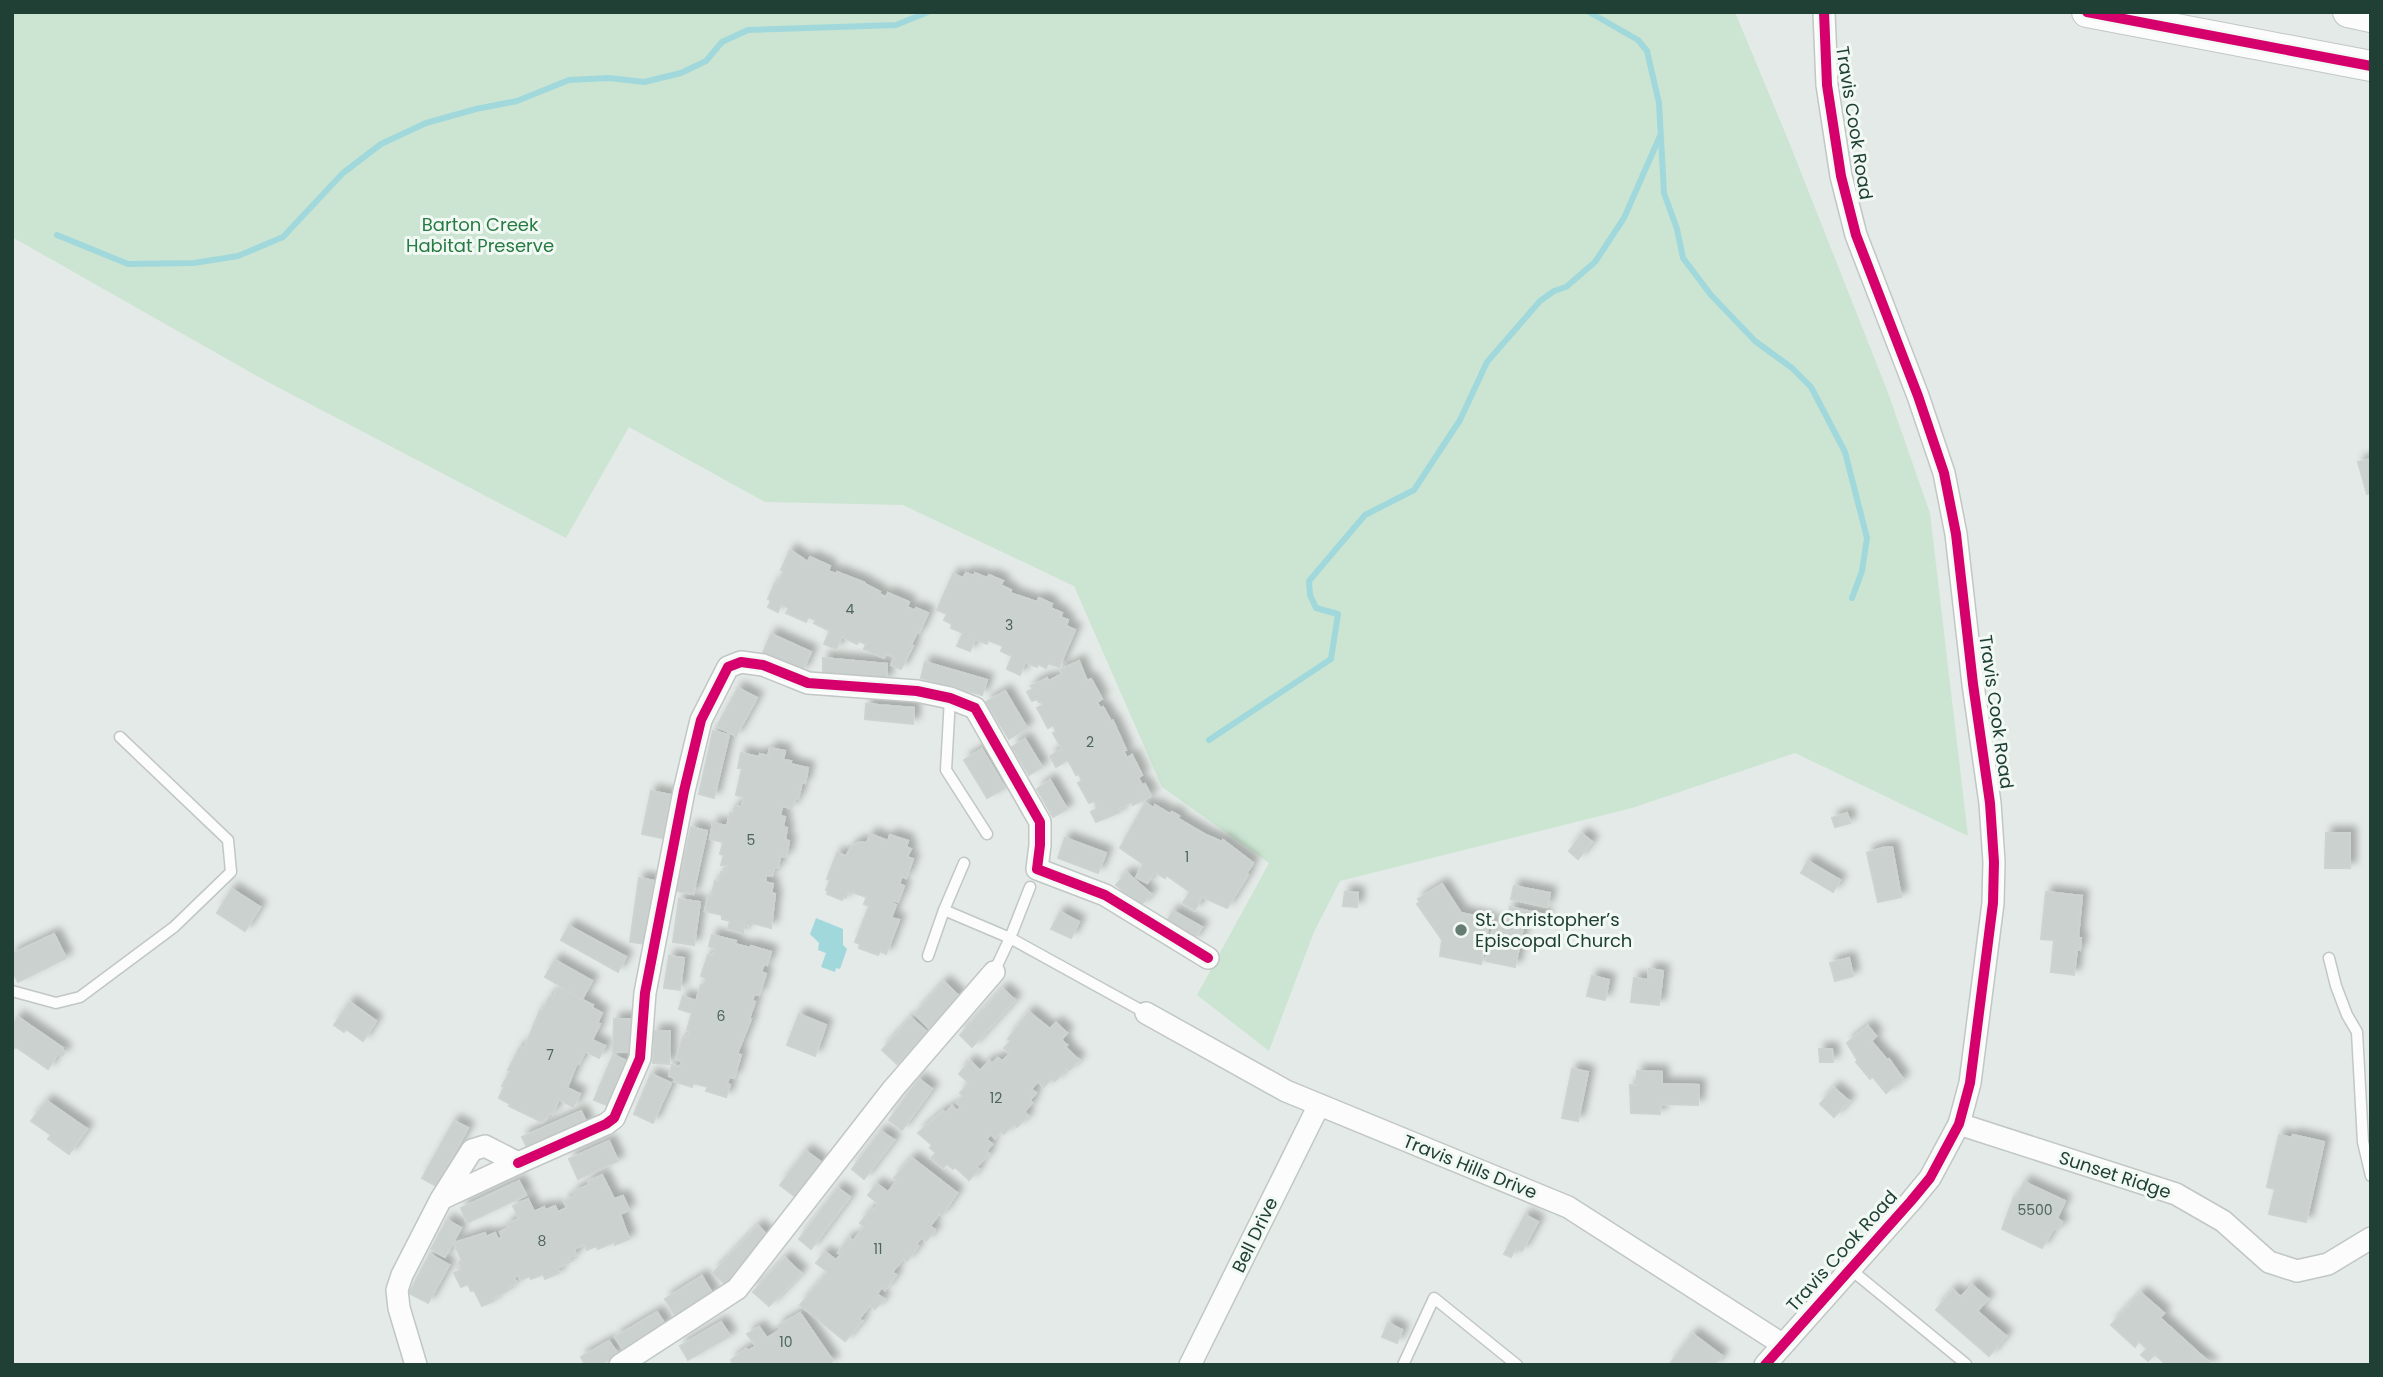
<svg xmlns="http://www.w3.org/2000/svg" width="2383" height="1377" viewBox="0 0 2383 1377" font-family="Poppins,sans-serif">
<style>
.green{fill:#cce5d2}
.water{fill:#a1d8dc}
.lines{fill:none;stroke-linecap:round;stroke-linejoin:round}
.stream{stroke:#a1d8dc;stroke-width:6}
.building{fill:#cbd1ce;stroke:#cdd3d0;stroke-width:2;filter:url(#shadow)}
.service-casing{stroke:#c1c7c4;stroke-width:13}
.minor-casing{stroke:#c1c7c4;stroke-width:24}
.secondary-casing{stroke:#c0c8c4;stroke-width:32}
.service{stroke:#fbfcfb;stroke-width:10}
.minor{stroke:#fbfcfb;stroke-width:21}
.secondary{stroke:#fbfcfb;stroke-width:30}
.cycleway-casing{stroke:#f2f9f5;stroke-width:15}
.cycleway{stroke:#d6006c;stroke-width:10}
.poi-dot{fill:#657c73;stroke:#f2f9f5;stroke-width:2.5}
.labels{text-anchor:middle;stroke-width:6;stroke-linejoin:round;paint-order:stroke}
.number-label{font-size:14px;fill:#4c655c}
.street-label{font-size:18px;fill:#204035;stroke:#f2f9f5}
.park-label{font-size:18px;fill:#267b42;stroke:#f2f9f5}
.poi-label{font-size:18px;fill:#204035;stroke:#f2f9f5;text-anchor:start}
</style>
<defs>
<filter id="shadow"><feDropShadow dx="6" dy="-6" stdDeviation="3.5" flood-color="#0004"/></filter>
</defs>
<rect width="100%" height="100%" fill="#e4eae7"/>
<polygon class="green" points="12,12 1735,12 1789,142 1887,390 1930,513 1968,836 1795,753 1632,808 1340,881 1314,932 1269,1051 1197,995 1269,863 1162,787 1074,586 903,505 765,502 629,427 566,538 264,380 12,237"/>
<polygon class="water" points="816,918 843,929 843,945 847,949 840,969 836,968 835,972 821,967 826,953 818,950 819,943 810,934"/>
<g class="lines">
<g class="stream">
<polyline points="1589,12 1638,40 1647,51 1659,103 1664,193 1677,229 1683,258 1711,295 1755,341 1792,368 1811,387 1845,452 1867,538 1862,571 1852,598"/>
<polyline points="57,235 128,264 194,263 238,256 283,237 343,173 381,144 426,123 476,109 517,101 569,80 609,78 644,82 681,73 706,61 722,42 748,30 896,25 928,12"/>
<polyline points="1209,740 1331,659 1338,614 1316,608 1310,595 1309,581 1365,515 1414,490 1460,420 1487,362 1540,301 1554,291 1566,287 1595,262 1624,218 1660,136"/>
</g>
</g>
<g class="building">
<polygon points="2371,459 2371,493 2367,494 2358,462"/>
<polygon points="790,550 808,562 810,557 830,566 828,571 836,574 837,572 865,583 865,584 880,592 879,594 886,597 888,593 909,602 907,607 915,611 916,608 928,613 919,633 917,632 911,645 913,646 901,669 891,665 895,657 886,653 884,658 864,649 866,644 859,641 857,644 842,637 836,649 824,644 830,631 814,623 816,620 808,617 806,622 786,613 789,608 781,604 778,612 768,607 771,601 768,599 775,583 778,584 784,571 781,570"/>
<polygon points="966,573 974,576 975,573 987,578 989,575 1003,581 1000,585 1011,590 1010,593 1037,602 1039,598 1052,604 1050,608 1062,613 1060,617 1068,620 1066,626 1075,630 1059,667 1048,663 1046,668 1038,664 1037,667 1025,662 1020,675 1007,669 1012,656 1001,651 1003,646 988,640 987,644 975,639 970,651 957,646 963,633 951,628 952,624 944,620 947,614 937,610 953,574 963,578"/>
<polygon points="771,634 811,652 802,672 762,655"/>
<polygon points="823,658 887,664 886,681 823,675"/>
<polygon points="1079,661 1087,681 1091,679 1102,699 1097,702 1100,708 1103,707 1112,723 1113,721 1126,750 1123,751 1127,758 1132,755 1142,775 1138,778 1142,785 1145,784 1151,796 1133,805 1131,802 1118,809 1120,812 1096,822 1091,812 1097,809 1096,805 1094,801 1089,803 1078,783 1082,781 1079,774 1076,775 1068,760 1056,767 1050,756 1062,749 1053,733 1056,732 1053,725 1048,728 1037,708 1043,705 1041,701 1039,702 1037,699 1032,701 1027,692 1033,689 1031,686 1047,678 1049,681 1062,674 1060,670"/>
<polygon points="925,662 987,680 982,695 921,678"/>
<polygon points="738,688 757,698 736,736 717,726"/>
<polygon points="1005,691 1027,728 1009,739 986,702"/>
<polygon points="866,704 914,708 913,724 865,719"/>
<polygon points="713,731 729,735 714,798 699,794"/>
<polygon points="1025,739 1042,767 1029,775 1012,747"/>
<polygon points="770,748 785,751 783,760 791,761 790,764 808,768 805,783 802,782 798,799 795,799 792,808 782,806 780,816 785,817 783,827 787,828 785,840 789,841 786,857 780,856 778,868 774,868 772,876 766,875 765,882 773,884 771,893 775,894 771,928 752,923 751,926 744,924 743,933 728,929 730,921 722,919 722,915 705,911 708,897 711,897 715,881 719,882 721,872 726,873 728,866 721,865 724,855 720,854 723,842 710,839 713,823 727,826 730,813 733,814 735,806 742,807 744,797 736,795 742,768 738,768 741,753 759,757 760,754 768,756"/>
<polygon points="982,749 1005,788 987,798 964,760"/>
<polygon points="1050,780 1067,809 1053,817 1037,789"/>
<polygon points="651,791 671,795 662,838 642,834"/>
<polygon points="1145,803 1154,808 1155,805 1170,814 1172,812 1179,816 1177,818 1206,835 1222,842 1223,840 1253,863 1246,874 1248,875 1227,908 1202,897 1195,910 1183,903 1190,892 1166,875 1165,878 1154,872 1147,883 1136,877 1143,864 1120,848"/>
<polygon points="1847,813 1850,823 1835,827 1832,818"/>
<polygon points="691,827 707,831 693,894 677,891"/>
<polygon points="2326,833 2350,833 2350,868 2325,868"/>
<polygon points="870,834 888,841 890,835 908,841 906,847 911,849 907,857 913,859 906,878 902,876 899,884 904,886 898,902 893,900 892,903 896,905 891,918 899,920 886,954 880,951 878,955 859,948 860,944 855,942 869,906 864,904 867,897 848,891 846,898 843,897 842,900 827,894 828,891 826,890 830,880 827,879 837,853 846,856 852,846 860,842 867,843"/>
<polygon points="1582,834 1592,842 1578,859 1569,851"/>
<polygon points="1065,838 1106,853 1098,873 1058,858"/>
<polygon points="1892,847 1901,897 1878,902 1867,853 1882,848"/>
<polygon points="1808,861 1840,880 1833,892 1801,873"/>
<polygon points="1127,873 1151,894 1140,906 1116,885"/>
<polygon points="639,878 655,881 646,944 630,942"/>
<polygon points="1442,884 1461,913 1490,919 1481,964 1440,956 1442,940 1417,904 1420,902 1418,899"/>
<polygon points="1514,886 1550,893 1547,907 1511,899"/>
<polygon points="232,889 260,907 245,931 217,913"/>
<polygon points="1345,892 1358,893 1357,907 1343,906"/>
<polygon points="2046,892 2082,896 2078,938 2081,938 2080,950 2077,949 2074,975 2051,972 2054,940 2041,939"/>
<polygon points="679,899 700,902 694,945 673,942"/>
<polygon points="1510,907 1546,915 1543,927 1507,919"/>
<polygon points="1173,911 1202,927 1193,941 1165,925"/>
<polygon points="1060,912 1079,922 1071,938 1051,929"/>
<polygon points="1494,922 1523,928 1515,967 1486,961"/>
<polygon points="569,926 626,957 618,972 561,940"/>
<polygon points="54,934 66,958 18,982 12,970 12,954"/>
<polygon points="712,935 736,941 735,944 750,948 751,946 771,952 767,965 764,964 761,972 766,974 759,995 754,994 752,1001 755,1002 749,1019 751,1019 737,1054 741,1055 734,1078 729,1077 727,1084 730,1085 726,1097 706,1091 708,1087 693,1083 692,1087 674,1081 675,1078 669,1076 672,1065 679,1067 681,1064 682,1061 676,1059 683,1037 688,1038 690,1031 687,1030 692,1013 679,1009 683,996 696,1001 701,985 704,985 706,978 701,976 708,955 713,956 715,948 709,946"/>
<polygon points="669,956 684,958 680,990 664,988"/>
<polygon points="1849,958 1853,976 1835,981 1830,963"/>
<polygon points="555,960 592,981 582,999 545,977"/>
<polygon points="1649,969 1663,971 1659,1005 1631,1002 1634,978 1648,980"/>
<polygon points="1592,976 1609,980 1605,1000 1587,996"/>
<polygon points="944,982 960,997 930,1029 915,1014"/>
<polygon points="558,988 593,1005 592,1008 602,1013 597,1023 600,1024 592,1040 605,1046 599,1058 585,1051 579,1064 577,1063 567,1088 580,1094 573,1107 559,1099 552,1114 549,1113 542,1122 509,1106 510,1104 499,1098 504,1087 502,1086 510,1071 508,1070 520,1047 524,1049 540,1010 542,1012 550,996 553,998"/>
<polygon points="1003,989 1015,1000 972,1047 960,1035"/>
<polygon points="350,1002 376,1021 363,1041 346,1029 344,1032 334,1025"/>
<polygon points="1029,1012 1050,1029 1056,1023 1067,1033 1061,1040 1067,1045 1065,1047 1079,1060 1069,1070 1067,1068 1055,1081 1051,1079 1044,1087 1038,1081 1031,1089 1036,1093 1030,1100 1032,1103 1024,1112 1028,1116 1017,1127 1013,1124 1004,1134 1001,1131 995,1138 991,1134 986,1139 992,1144 986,1151 989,1154 976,1167 979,1169 969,1180 955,1167 953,1169 947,1164 943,1168 931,1158 936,1153 930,1148 932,1145 918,1133 943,1111 946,1113 952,1106 957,1111 961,1107 957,1103 963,1096 960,1093 969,1083 959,1074 970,1061 980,1071 989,1061 992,1064 998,1058 1002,1061 1010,1054 1004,1048 1011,1041 1008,1039"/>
<polygon points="799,1014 826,1025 815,1056 787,1045"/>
<polygon points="18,1017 63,1048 62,1050 65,1052 62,1056 58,1053 48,1069 16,1047 12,1050 12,1025"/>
<polygon points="911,1018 927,1032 897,1064 882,1050"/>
<polygon points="614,1019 631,1019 629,1052 613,1052"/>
<polygon points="1868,1026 1876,1036 1871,1041 1887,1060 1889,1059 1903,1079 1886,1093 1873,1077 1870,1079 1856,1062 1858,1061 1847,1043"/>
<polygon points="654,1031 670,1031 669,1064 653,1063"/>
<polygon points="1819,1049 1832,1049 1833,1062 1820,1062"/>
<polygon points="613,1055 627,1061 609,1106 594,1100"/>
<polygon points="1572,1069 1588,1072 1578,1121 1562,1118"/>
<polygon points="1637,1071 1662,1072 1662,1084 1699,1085 1698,1105 1661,1104 1660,1114 1631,1113 1630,1085 1637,1086"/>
<polygon points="651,1074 671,1083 653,1123 634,1114"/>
<polygon points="919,1079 932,1089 902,1130 889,1120"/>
<polygon points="1834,1088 1849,1101 1834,1117 1820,1104"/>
<polygon points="47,1101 87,1129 69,1154 48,1139 51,1135 31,1121"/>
<polygon points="581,1111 588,1126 529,1152 522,1137"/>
<polygon points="454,1121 468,1128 436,1186 422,1178"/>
<polygon points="881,1131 894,1140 864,1179 852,1169"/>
<polygon points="2279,1135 2292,1138 2293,1135 2324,1142 2306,1222 2269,1214 2275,1189 2267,1187"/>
<polygon points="609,1141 618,1161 578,1179 569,1159"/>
<polygon points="806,1151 822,1163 797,1198 780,1185"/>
<polygon points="912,1158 957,1193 942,1215 940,1213 930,1226 935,1230 926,1241 922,1237 916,1244 918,1246 907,1261 904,1258 892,1272 896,1275 885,1290 882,1287 877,1294 884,1299 875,1309 870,1305 859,1319 862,1321 845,1341 800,1305 828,1272 816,1263 825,1252 836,1260 841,1255 838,1253 849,1238 853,1241 864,1227 860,1223 872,1209 873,1211 879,1204 868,1195 877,1184 888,1192 897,1181 894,1178"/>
<polygon points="602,1175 614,1199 623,1196 629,1210 620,1214 629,1239 615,1245 614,1242 598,1249 596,1246 587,1250 584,1244 574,1249 576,1255 568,1258 570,1262 557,1268 559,1273 545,1279 543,1274 531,1279 530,1276 521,1280 518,1275 514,1277 516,1283 508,1287 509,1290 493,1298 494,1301 482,1306 474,1290 471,1291 468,1284 461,1287 454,1273 462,1270 459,1262 462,1261 454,1243 485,1233 486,1237 495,1233 498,1239 502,1238 500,1232 509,1228 507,1224 519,1219 513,1206 528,1199 534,1212 544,1207 546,1210 555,1206 558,1212 567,1208 564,1201 575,1196 573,1192 589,1185 588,1182"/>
<polygon points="519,1181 526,1195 467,1223 461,1208"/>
<polygon points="2024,1182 2065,1201 2057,1218 2062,1222 2058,1230 2054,1228 2042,1248 2002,1229 2014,1197 2017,1198"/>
<polygon points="838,1188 850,1197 811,1249 799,1239"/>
<polygon points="1525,1215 1538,1222 1522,1251 1516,1248 1511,1257 1504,1254"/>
<polygon points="447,1220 461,1228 445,1257 431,1249"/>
<polygon points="758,1226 769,1237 725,1284 713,1273"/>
<polygon points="430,1254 449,1265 428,1303 409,1293"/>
<polygon points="785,1258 801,1273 769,1306 753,1292"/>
<polygon points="702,1276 713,1295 676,1317 665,1299"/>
<polygon points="1972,1285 1988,1299 1977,1311 2006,1336 1989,1356 1936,1310 1953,1290 1961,1297"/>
<polygon points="2141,1293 2164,1313 2160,1318 2212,1365 2166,1365 2155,1354 2148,1361 2141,1355 2147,1349 2139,1341 2135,1347 2111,1325"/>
<polygon points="657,1312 666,1326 624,1351 615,1337"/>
<polygon points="800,1313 833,1361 827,1365 733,1365 731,1360 746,1349 748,1351 756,1346 747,1334 759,1327 767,1338 780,1330 778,1326"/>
<polygon points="721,1322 730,1336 688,1360 680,1346"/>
<polygon points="1388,1323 1402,1330 1397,1343 1382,1337"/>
<polygon points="1693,1334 1722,1356 1715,1365 1669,1365"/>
<polygon points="609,1341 618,1354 600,1365 585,1365 581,1357"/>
</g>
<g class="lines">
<defs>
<g id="service">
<polyline points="950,698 946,770 987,834"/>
<polyline points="964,863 944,910 1010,938 994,972"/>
<polyline points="1030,887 1010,938 1146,1013"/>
<polyline points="928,956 944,910"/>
<polyline points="2329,958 2336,986 2347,1015 2357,1032 2363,1142 2371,1176"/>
<polyline points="12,991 56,1003 80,997 174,927 231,872 228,840 120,737"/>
<polyline points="1850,1269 1966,1364"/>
<polyline points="1403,1365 1434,1298 1517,1365"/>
</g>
<g id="minor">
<polyline points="1146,1013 1286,1091 1568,1207 1782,1344"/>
<polyline points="1959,1124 2176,1194 2223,1221 2269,1262 2297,1271 2328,1264 2371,1238"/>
<polyline points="518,1163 606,1124 614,1118 640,1058 645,993 684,791 701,720 728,667 741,662 763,665 808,683 917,691 950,698 975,708 1040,822 1040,845 1037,869 1105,895 1208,958"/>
<polyline points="416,1365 399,1308 397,1290 402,1275 441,1199 472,1150 485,1146 518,1163 441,1199"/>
<polyline points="620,1365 737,1289 893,1089 994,972"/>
<polyline points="1190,1365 1319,1105"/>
<polyline points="1765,1365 1911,1201 1930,1178 1959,1124 1970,1083 1993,903 1994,862 1990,803 1973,684 1956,534 1944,473 1918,396 1856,235 1841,176 1827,85 1824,12"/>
</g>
<g id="secondary">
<polyline points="2087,12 2371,66"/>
<polyline points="2348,12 2371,17"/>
</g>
</defs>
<use href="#service" class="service-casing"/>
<use href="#minor" class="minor-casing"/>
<use href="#secondary" class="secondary-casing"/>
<use href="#service" class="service"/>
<use href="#minor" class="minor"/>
<use href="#secondary" class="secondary"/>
<defs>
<g id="cycleway">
<polyline points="2087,12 2371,66"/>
<polyline points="518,1163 606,1124 614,1118 640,1058 645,993 684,791 701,720 728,667 741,662 763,665 808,683 917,691 950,698 975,708 1040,822 1040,845 1037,869 1105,895 1208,958"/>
<polyline points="1765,1365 1911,1201 1930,1178 1959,1124 1970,1083 1993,903 1994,862 1990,803 1973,684 1956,534 1944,473 1918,396 1856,235 1841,176 1827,85 1824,12"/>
</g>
</defs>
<use href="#cycleway" class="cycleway-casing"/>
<use href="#cycleway" class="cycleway"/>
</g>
<circle class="poi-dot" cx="1461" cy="930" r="7"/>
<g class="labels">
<g class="number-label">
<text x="850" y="614">4</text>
<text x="1009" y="630">3</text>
<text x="1090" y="747">2</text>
<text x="751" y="845">5</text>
<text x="1187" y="862">1</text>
<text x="721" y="1021">6</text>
<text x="550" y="1060">7</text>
<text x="996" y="1103">12</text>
<text x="2035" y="1215">5500</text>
<text x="542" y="1246">8</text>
<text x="878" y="1254">11</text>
<text x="786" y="1347">10</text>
</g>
<g class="street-label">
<text transform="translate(1854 123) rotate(81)" y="6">Travis Cook Road</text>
<text transform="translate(1996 712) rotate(82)" y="6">Travis Cook Road</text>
<text transform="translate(1470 1167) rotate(22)" y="6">Travis Hills Drive</text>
<text transform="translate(2115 1175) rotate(18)" y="6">Sunset Ridge</text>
<text transform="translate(1255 1235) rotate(-64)" y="6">Bell Drive</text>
<text transform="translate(1842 1251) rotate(-48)" y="6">Travis Cook Road</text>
</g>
<g class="park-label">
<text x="480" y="231">Barton Creek<tspan x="480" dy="21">Habitat Preserve</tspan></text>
</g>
<g class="poi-label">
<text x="1475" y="926">St. Christopher’s<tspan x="1475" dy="21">Episcopal Church</tspan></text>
</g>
</g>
<rect width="2383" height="1377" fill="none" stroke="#204035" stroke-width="28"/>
</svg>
